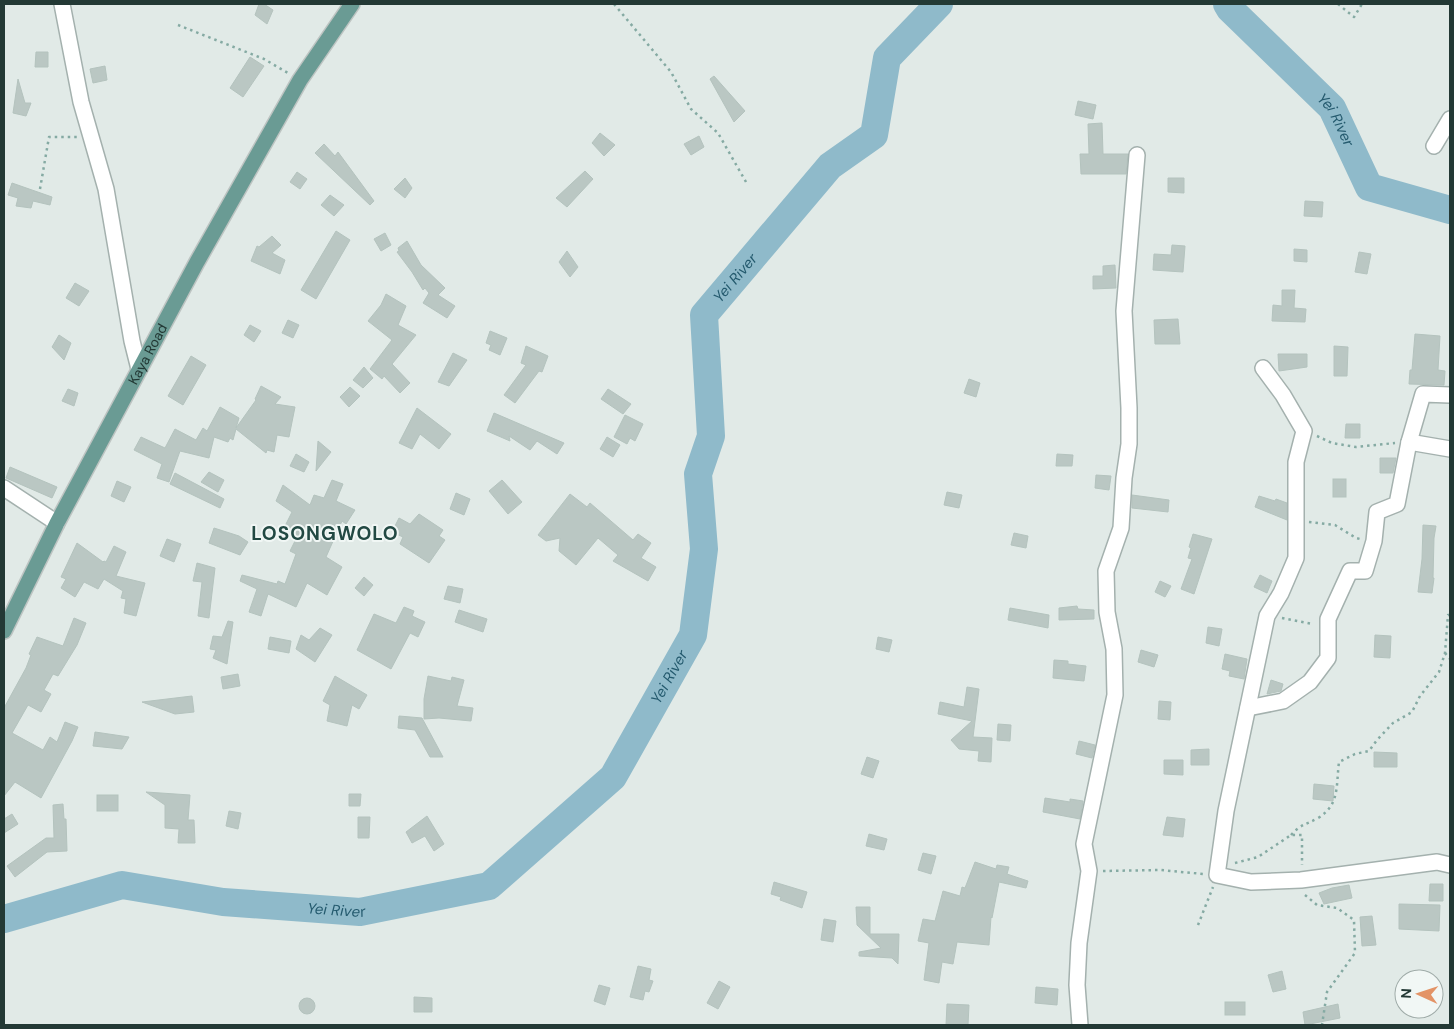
<svg xmlns="http://www.w3.org/2000/svg" width="1454" height="1029" viewBox="0 0 1454 1029" font-family="'DM Sans',sans-serif">
<style>
.lines{fill:none;stroke-linecap:round;stroke-linejoin:round}
.river{stroke:#8fbaca;stroke-width:28}
.building{fill:#bac7c3;stroke:#b4c3be}
.minor-casing{stroke:#a4b1ae;stroke-width:18}
.primary-casing{stroke:#bdc4c2;stroke-width:18}
.path{stroke:#85aaa3;stroke-width:2.5;stroke-dasharray:2.5 4;stroke-linecap:butt}
.minor{stroke:#fff;stroke-width:15}
.primary{stroke:#6a9b94;stroke-width:15}
.labels{text-anchor:middle;stroke-width:4;stroke-linejoin:round;paint-order:stroke}
.street-label{font-size:14px;fill:#233935;stroke:#f1f7f5}
.water-label{font-size:15px;font-style:italic;fill:#245a6e;stroke:#f1f7f5}
.district-label{font-size:19px;font-weight:bold;letter-spacing:1px;fill:#224943;stroke:#f1f7f5}
</style>
<rect width="100%" height="100%" fill="#e1eae7"/>
<g class="lines">
<g class="river">
<path id="s1" d="M1227,4l3,5 102,99 37,79 81,23"/>
<path id="s2" d="M4,919l118,-34 101,17 137,10 129,-26 124,-109 80,-142 11,-86 -6,-75 13,-38 -7,-121 126,-149 44,-31 13,-77 52,-54"/>
</g>
</g>
<g class="building">
<polygon points="259,4 264,4 273,10 267,24 255,15"/>
<polygon points="36,52 48,52 48,67 35,67"/>
<polygon points="250,57 264,66 243,97 230,88"/>
<polygon points="105,66 107,80 93,83 90,69"/>
<polygon points="714,76 745,111 734,122 710,79"/>
<polygon points="18,79 25,103 31,103 26,116 13,113"/>
<polygon points="1078,101 1096,105 1093,119 1075,115"/>
<polygon points="1102,123 1103,154 1128,154 1126,174 1081,174 1080,154 1089,154 1088,124"/>
<polygon points="600,133 615,145 604,156 592,143"/>
<polygon points="699,136 704,147 691,155 684,144"/>
<polygon points="324,144 335,156 338,152 374,201 370,205 315,153"/>
<polygon points="585,171 593,179 567,207 556,198"/>
<polygon points="297,172 307,179 300,189 290,182"/>
<polygon points="405,178 412,188 405,198 394,189"/>
<polygon points="1168,178 1184,178 1184,193 1168,192"/>
<polygon points="12,183 52,197 50,205 33,201 31,208 16,206 18,198 8,195"/>
<polygon points="330,195 344,205 334,216 321,205"/>
<polygon points="1305,201 1323,202 1322,217 1304,216"/>
<polygon points="336,231 350,240 316,299 301,290"/>
<polygon points="385,233 391,245 381,251 374,239"/>
<polygon points="272,236 281,245 272,253 285,260 280,274 251,261 257,246 259,247"/>
<polygon points="407,241 421,265 445,288 438,295 455,306 447,318 423,303 429,293 425,288 423,290 412,272 397,252 399,251 398,248"/>
<polygon points="1172,245 1185,246 1183,272 1153,270 1154,254 1171,255"/>
<polygon points="1294,249 1307,250 1307,262 1294,261"/>
<polygon points="567,251 578,267 570,277 559,262"/>
<polygon points="1359,252 1371,254 1367,274 1355,272"/>
<polygon points="1115,265 1116,288 1093,289 1093,276 1103,276 1103,266"/>
<polygon points="75,283 89,291 79,306 66,298"/>
<polygon points="1282,290 1295,290 1294,308 1306,309 1305,322 1272,321 1273,305 1282,306"/>
<polygon points="386,294 406,306 398,325 416,335 392,364 410,383 400,393 384,376 382,379 370,369 392,340 368,321 381,305"/>
<polygon points="1178,319 1180,344 1155,344 1154,320"/>
<polygon points="288,320 299,325 293,338 282,333"/>
<polygon points="250,325 261,331 254,342 244,335"/>
<polygon points="490,331 507,338 500,355 489,350 491,345 486,343"/>
<polygon points="1415,334 1440,336 1438,370 1445,371 1444,385 1409,384 1410,370 1412,370"/>
<polygon points="59,335 71,343 64,360 52,347"/>
<polygon points="526,346 548,356 542,372 539,371 515,403 504,395 526,365 521,363"/>
<polygon points="1334,346 1348,347 1347,376 1334,376"/>
<polygon points="453,353 467,360 449,386 438,382"/>
<polygon points="1278,354 1307,354 1307,367 1279,371"/>
<polygon points="191,356 206,365 183,405 168,396"/>
<polygon points="364,367 373,378 363,388 353,380"/>
<polygon points="969,379 980,383 976,397 964,393"/>
<polygon points="261,386 281,397 275,404 295,407 289,437 277,435 274,452 267,450 266,453 236,429 233,440 230,438 228,442 214,437 209,458 180,451 169,482 157,478 162,464 134,450 141,437 165,448 175,429 196,440 203,428 207,431 220,407 239,418 236,428 256,400 255,399"/>
<polygon points="350,387 360,396 349,407 340,397"/>
<polygon points="68,389 78,393 74,406 62,401"/>
<polygon points="608,389 631,404 623,414 601,399"/>
<polygon points="417,408 451,434 439,449 420,434 412,449 399,443"/>
<polygon points="494,413 564,443 557,454 537,441 530,450 509,436 510,441 487,431"/>
<polygon points="625,415 643,424 635,441 630,438 627,444 614,437"/>
<polygon points="1346,424 1360,424 1360,438 1345,438"/>
<polygon points="607,437 620,445 613,457 600,449"/>
<polygon points="318,441 331,452 316,471"/>
<polygon points="296,454 309,462 304,472 290,466"/>
<polygon points="1057,454 1073,455 1072,466 1056,466"/>
<polygon points="1380,458 1396,458 1393,473 1380,473"/>
<polygon points="10,467 57,487 52,498 6,478"/>
<polygon points="209,472 224,480 218,492 201,482"/>
<polygon points="175,473 224,499 220,508 170,484"/>
<polygon points="1096,475 1111,476 1109,490 1095,488"/>
<rect x="1333" y="479" width="13" height="18"/>
<polygon points="332,480 343,484 336,501 355,510 346,524 342,521 326,557 342,567 327,595 307,583 296,607 268,594 261,616 249,612 257,589 240,581 242,575 277,584 278,581 285,584 296,554 290,551 296,539 282,532 292,512 276,501 283,485 310,505 314,495 324,498"/>
<polygon points="502,480 522,502 508,514 489,491"/>
<polygon points="117,481 131,487 124,502 111,496"/>
<polygon points="947,492 962,495 959,508 944,505"/>
<polygon points="456,493 470,499 464,515 450,509"/>
<polygon points="570,494 587,507 590,503 633,540 638,534 651,543 641,558 656,567 648,581 613,561 618,555 598,538 576,565 559,551 560,538 546,541 538,535"/>
<polygon points="1132,495 1169,500 1168,512 1132,508"/>
<polygon points="1259,496 1275,501 1276,499 1287,503 1287,520 1255,507"/>
<polygon points="419,514 443,530 439,536 445,540 429,563 400,544 403,537 392,532 399,518 410,524"/>
<polygon points="1423,525 1436,526 1434,538 1433,578 1434,578 1432,593 1418,592 1422,559"/>
<polygon points="214,528 239,536 248,542 240,555 209,543"/>
<polygon points="1014,533 1028,536 1026,548 1011,545"/>
<polygon points="1193,534 1212,539 1194,594 1181,589 1192,559 1188,558 1191,548 1189,547"/>
<polygon points="167,539 181,544 174,562 160,556"/>
<polygon points="77,543 103,562 104,561 106,562 114,546 126,552 116,576 145,583 136,616 124,613 126,599 121,598 123,591 104,579 98,589 84,582 75,597 61,588 66,579 61,577"/>
<polygon points="197,563 215,568 209,618 198,616 202,582 193,581"/>
<polygon points="1260,575 1272,581 1267,593 1254,587"/>
<polygon points="364,577 373,585 364,596 355,588"/>
<polygon points="1160,581 1171,586 1165,597 1155,592"/>
<polygon points="448,586 463,589 460,603 444,599"/>
<polygon points="1077,606 1078,609 1094,610 1094,619 1059,620 1059,608"/>
<polygon points="404,607 414,611 412,616 425,622 418,637 410,633 391,669 357,650 374,614 396,623"/>
<polygon points="1010,608 1049,615 1048,628 1008,620"/>
<polygon points="459,610 487,619 483,632 455,622"/>
<polygon points="74,618 86,623 77,645 58,676 53,674 44,690 51,694 41,712 28,705 12,733 43,750 50,737 57,742 65,722 78,727 72,741 41,798 15,782 4,796 4,708 26,668 31,655 29,654 37,637 63,646"/>
<polygon points="228,621 233,622 227,664 213,658 216,650 210,649 213,636 222,637"/>
<polygon points="1208,627 1222,629 1219,646 1206,643"/>
<polygon points="320,628 332,635 315,662 296,649 301,635 309,640"/>
<polygon points="1375,635 1391,636 1390,658 1374,657"/>
<polygon points="270,637 291,641 289,653 268,649"/>
<polygon points="878,637 892,640 889,652 876,649"/>
<polygon points="1141,650 1158,655 1154,667 1138,662"/>
<polygon points="1225,654 1247,659 1244,679 1229,676 1230,671 1222,669"/>
<polygon points="1054,660 1068,661 1068,664 1086,666 1084,681 1053,678"/>
<polygon points="238,674 240,686 223,689 221,677"/>
<polygon points="335,676 367,695 359,709 352,705 347,726 327,721 330,705 323,701"/>
<polygon points="428,676 451,681 452,677 464,680 457,706 473,708 471,721 439,718 424,719 424,699"/>
<polygon points="1271,680 1283,684 1281,691 1267,694"/>
<polygon points="967,687 979,689 973,737 992,738 991,762 978,761 979,751 959,749 951,740 972,721 938,714 940,702 964,707"/>
<polygon points="192,696 194,712 175,714 142,702"/>
<polygon points="1159,701 1171,702 1170,720 1158,719"/>
<polygon points="399,716 422,718 443,757 430,757 415,730 398,728"/>
<polygon points="998,724 1011,725 1010,741 997,740"/>
<polygon points="95,732 129,737 122,749 93,746"/>
<polygon points="1079,741 1095,745 1092,758 1076,754"/>
<polygon points="1209,749 1209,765 1191,765 1191,750"/>
<polygon points="1374,752 1397,753 1397,767 1374,767"/>
<polygon points="867,757 879,761 873,778 861,774"/>
<polygon points="1164,760 1183,760 1183,775 1164,774"/>
<polygon points="1314,784 1334,786 1333,801 1313,799"/>
<polygon points="146,792 190,795 188,820 194,820 195,843 178,843 179,829 165,828 165,805"/>
<polygon points="349,794 361,794 360,806 349,806"/>
<rect x="97" y="795" width="21" height="16"/>
<polygon points="1045,798 1070,802 1070,799 1083,801 1080,819 1043,812"/>
<polygon points="63,804 64,819 66,819 67,851 47,852 15,877 7,866 46,838 54,838 53,805"/>
<polygon points="229,811 241,813 238,829 226,826"/>
<polygon points="12,814 18,824 4,833 4,819"/>
<polygon points="427,816 444,844 434,851 425,836 412,843 406,832"/>
<polygon points="358,817 370,817 369,838 358,838"/>
<polygon points="1167,817 1185,819 1183,837 1163,835"/>
<polygon points="869,834 887,839 884,850 866,846"/>
<polygon points="923,853 936,856 931,874 918,870"/>
<polygon points="975,862 996,869 997,865 1009,867 1007,874 1028,881 1026,888 999,882 992,918 991,917 989,945 957,942 953,964 942,962 939,983 924,980 929,943 918,941 923,919 935,921 943,891 960,896 962,887 965,888"/>
<polygon points="774,882 807,892 802,908 780,900 781,897 771,894"/>
<polygon points="1430,884 1443,884 1443,901 1429,901"/>
<polygon points="1349,885 1352,898 1324,904 1319,893 1332,888"/>
<polygon points="1399,904 1440,905 1439,931 1399,929"/>
<polygon points="856,907 870,907 870,934 899,934 898,964 892,958 859,956 859,952 881,948 857,925"/>
<polygon points="1372,916 1376,945 1362,946 1360,917"/>
<polygon points="824,919 836,921 833,942 821,940"/>
<polygon points="638,966 651,969 649,980 653,981 649,992 645,991 643,1000 630,997"/>
<polygon points="1282,971 1286,989 1273,992 1268,975"/>
<polygon points="719,981 730,987 718,1009 707,1003"/>
<polygon points="599,985 610,988 605,1005 594,1001"/>
<polygon points="1036,987 1058,989 1057,1005 1035,1003"/>
<polygon points="414,997 432,998 432,1012 414,1012"/>
<circle cx="307" cy="1006" r="8"/>
<rect x="1225" y="1002" width="20" height="13"/>
<polygon points="947,1004 969,1005 968,1025 946,1025"/>
<polygon points="1338,1004 1340,1018 1305,1025 1303,1012"/>
</g>
<g class="lines">
<defs>
<g id="minor">
<polyline points="62,4 81,102 106,189 132,341 139,369"/>
<polyline points="1434,146 1450,119"/>
<polyline points="1263,368 1283,395 1304,431 1296,462 1296,558 1281,593 1267,616 1226,811 1217,875 1251,882 1301,880 1437,862 1450,865"/>
<polyline points="1409,442 1450,449"/>
<polyline points="4,488 57,523"/>
<polyline points="1248,708 1283,701 1310,682 1328,658 1328,619 1350,571 1365,571 1374,541 1377,512 1397,504 1409,442 1423,394 1450,395"/>
<polyline points="1080,1025 1077,985 1079,943 1089,871 1084,844 1115,695 1114,649 1107,612 1106,571 1121,528 1124,478 1129,444 1129,408 1124,311 1137,155"/>
</g>
<g id="primary">
<path id="s3" d="M4,631l53,-108 140,-261 103,-182 52,-76"/>
</g>
</defs>
<use href="#minor" class="minor-casing"/>
<use href="#primary" class="primary-casing"/>
<g class="path">
<polyline points="614,4 671,72 691,109 718,133 746,182"/>
<polyline points="1338,4 1354,17 1362,4"/>
<polyline points="178,25 264,59 288,73"/>
<polyline points="40,189 49,137 77,137"/>
<polyline points="1317,436 1332,443 1356,447 1395,443"/>
<polyline points="1309,522 1335,525 1356,538 1360,539"/>
<polyline points="1282,618 1313,624"/>
<polyline points="1445,653 1450,659"/>
<path d="M1291,835c11,-12 15,-10 27,-17 22,-13 18,-33 21,-56l16,-8 14,-3 8,-11 16,-17 19,-11 8,-16 19,-24 6,-19 3,-38h2"/>
<polyline points="1235,863 1258,857 1291,835 1302,835 1302,865"/>
<polyline points="1103,871 1161,870 1203,874"/>
<polyline points="1305,895 1317,905 1337,908 1354,920 1355,953 1327,992 1322,1025"/>
<polyline points="1198,925 1213,887"/>
</g>
<use href="#minor" class="minor"/>
<use href="#primary" class="primary"/>
</g>
<g class="labels">
<g class="street-label">
<text dy="5" stroke="none"><textPath href="#s3" startOffset="312">Kaya Road</textPath></text>
</g>
<g class="water-label">
<text dy="5" stroke="none"><textPath href="#s1" startOffset="160">Yei River</textPath></text>
<text dy="5" stroke="none"><textPath href="#s2" startOffset="1194">Yei River</textPath></text>
<text dy="5" stroke="none"><textPath href="#s2" startOffset="774">Yei River</textPath></text>
<text dy="5" stroke="none"><textPath href="#s2" startOffset="339">Yei River</textPath></text>
</g>
<g class="district-label">
<text x="325" y="540">LOSONGWOLO</text>
</g>
</g>
<rect width="1454" height="1029" fill="none" stroke="#233935" stroke-width="10"/>
<g transform="translate(1419 994) rotate(273)"><circle r="24" fill="#f1f7f5" stroke="#9faba8"/>
<path d="M0-4L9 19L0 12L-9 19Z" fill="#e39366"/>
<text y="-8" font-size="14" font-weight="bold" text-anchor="middle" fill="#233935">N</text>
</g>
</svg>
